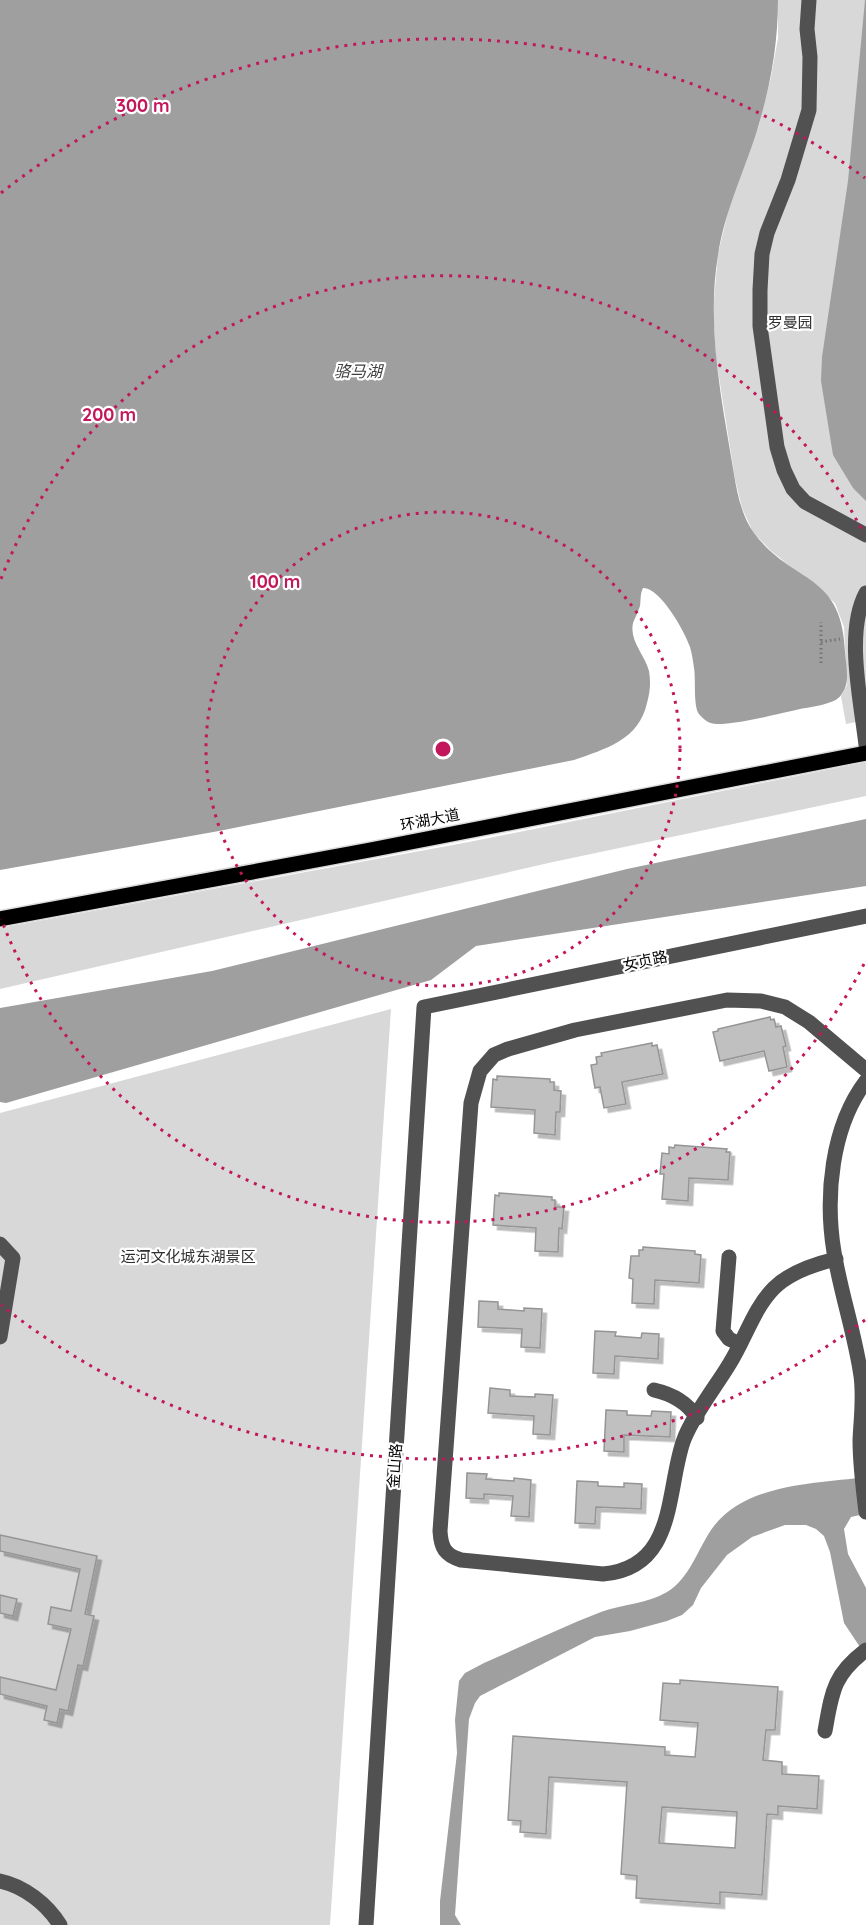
<svg xmlns="http://www.w3.org/2000/svg" width="866" height="1925" viewBox="0 0 866 1925" font-family="Quicksand,'Noto Sans SC',sans-serif">
<style>
.green{fill:#d8d8d8}
.water{fill:#9f9f9f}
.building{fill:#c0c0c0;stroke:#959595;stroke-width:1.5;fill-rule:evenodd;filter:url(#shadow)}
.lines{fill:none;stroke-linecap:round;stroke-linejoin:round}
.major-casing{stroke:#dbdbdb;stroke-width:18}
.path{stroke:#737373;stroke-width:3;stroke-dasharray:1.5 3;stroke-linecap:butt}
.minor{stroke:#515151;stroke-width:15}
.major{stroke:#000;stroke-width:15}
.ring{fill:none;stroke:#c2185b;stroke-width:3;stroke-dasharray:3 6}
.labels{text-anchor:middle;stroke-width:4.5;stroke-linejoin:round;paint-order:stroke}
.park-label{font-size:15px;fill:#2f2f2f;stroke:#fff}
.street-label{font-size:15px;fill:#000;stroke:#fff}
.water-label{font-size:16px;font-style:italic;fill:#404040;stroke:#fff}
.centre{fill:#c2185b;stroke:#fff;stroke-width:3}
.ring-label{font-size:18px;text-anchor:middle;font-weight:bold;fill:#c2185b;stroke:#fff;stroke-width:4.5;stroke-linejoin:round;paint-order:stroke}
</style>
<defs>
<filter id="shadow"><feDropShadow dx="4.5" dy="4.5" stdDeviation="0" flood-color="#0004"/></filter>
</defs>
<rect width="100%" height="100%" fill="#fff"/>
<g class="green">
<polygon points="778,0 866,0 866,720 846,724 841,696 847,685 844,627 835,603 770,550 753,532 742,508 735,479 716,358 713,311 718,254 731,199 759,125 771,77 778,38"/>
<polygon points="866,762 866,796 553,862 0,989 0,928 469,842"/>
<polygon points="391,1009 330,1925 0,1925 0,1113"/>
</g>
<g class="water">
<path d="M0,0h778c0,43 -7,83 -19,124 -13,44 -34,85 -41,131 -12,73 4,146 16,219 3,19 8,43 20,59 39,52 88,38 91,119 1,11 4,27 0,36 -3,7 -7,12 -14,14 -10,4 -21,5 -31,7 -23,5 -60,15 -83,15 -8,0 -13,-4 -18,-10 -6,-8 -3,-35 -5,-46 -1,-7 -2,-14 -4,-21 -5,-15 -30,-60 -47,-59 -3,6 -2,11 -3,18 -2,6 -5,12 -7,17 -4,18 12,32 16,48 2,12 1,21 -2,32 -8,37 -42,46 -73,57l-355,71 -219,39z"/>
<polygon points="865,0 866,0 866,501 853,488 833,455 821,381 822,357 848,181"/>
<polygon points="866,819 866,886 476,946 431,980 6,1103 0,1102 0,1008 212,971 627,869"/>
<path d="M866,1477l-6,38 -9,2 -7,12 4,25 18,34v68l-22,-33 -14,-71 -6,-16 -8,-7 -10,-4h-21l-33,12 -25,18 -26,33 -8,17 -11,10 -15,6 -37,10 -35,6 -115,59 -5,7 -6,16 -14,196 6,10h-21v-24l17,-148 -2,-33 4,-39 6,-8 19,-10c39,-17 78,-36 117,-51 22,-8 46,-8 66,-20 22,-13 30,-41 44,-62 32,-47 104,-46 155,-53z"/>
</g>
<g class="building">
<polygon points="770,1017 771,1020 774,1019 776,1027 781,1026 786,1046 783,1047 787,1067 769,1071 764,1051 720,1061 713,1032 718,1031 718,1029"/>
<polygon points="652,1043 652,1046 657,1045 663,1074 622,1082 626,1104 604,1108 600,1087 595,1088 591,1065 597,1064 596,1057 602,1056 601,1053"/>
<polygon points="497,1076 550,1079 550,1082 554,1082 554,1090 561,1091 560,1112 556,1112 555,1135 534,1133 535,1110 491,1107 493,1079 497,1080"/>
<polygon points="675,1145 727,1149 726,1152 730,1152 728,1180 689,1178 688,1201 662,1199 664,1174 660,1174 662,1153 669,1154 669,1147 674,1148"/>
<polygon points="499,1193 552,1197 552,1200 555,1200 555,1207 564,1207 562,1229 559,1228 558,1252 535,1251 536,1228 493,1225 495,1195 499,1196"/>
<polygon points="643,1247 695,1251 695,1254 701,1255 699,1283 655,1280 654,1304 632,1303 633,1279 629,1278 631,1256 639,1256 639,1250 643,1250"/>
<polygon points="479,1301 498,1302 498,1309 524,1311 524,1308 542,1309 540,1348 521,1347 522,1329 478,1327"/>
<polygon points="595,1331 616,1332 615,1336 641,1338 642,1333 659,1334 658,1359 615,1356 614,1374 593,1373"/>
<polygon points="490,1388 510,1390 510,1396 535,1397 535,1394 553,1395 550,1435 533,1434 534,1416 488,1413"/>
<polygon points="606,1410 627,1411 627,1415 651,1416 652,1411 671,1412 670,1437 624,1435 624,1452 604,1451"/>
<polygon points="467,1473 487,1474 486,1479 514,1481 514,1478 531,1480 529,1517 511,1516 513,1496 484,1494 484,1499 466,1498"/>
<polygon points="577,1481 598,1482 598,1486 624,1487 624,1483 642,1484 641,1509 596,1507 595,1524 575,1523"/>
<polygon points="0,1535 97,1556 85,1614 94,1616 83,1666 78,1665 68,1711 60,1709 57,1723 44,1720 47,1706 0,1694 0,1677 56,1690 71,1629 48,1624 51,1607 71,1611 80,1569 0,1551"/>
<polygon points="0,1595 17,1599 13,1616 0,1613"/>
<path d="M680,1680l98,7 -3,43h-9l-3,30 19,2v12l37,2 -2,33 -39,-3v9l-11,-1 -5,81 -42,-3v12l-84,-6 1,-22 -16,-2 6,-92 -78,-5 -3,57 -26,-2 1,-11 -13,-1 5,-84 152,11v8l30,2 3,-34 -38,-3 3,-37 17,1zM662,1807l75,5 -2,36 -76,-5z"/>
</g>
<g class="lines">
<defs>
<polyline id="major" points="0,919 370,850 866,753"/>
</defs>
<use href="#major" class="major-casing"/>
<g class="path">
<polyline points="821,642 840,639"/>
<polyline points="821,663 821,622"/>
</g>
<g class="minor">
<polyline points="809,0 807,29 810,57 809,110 788,180 767,233 762,254 760,290 760,326 777,447 784,470 793,489 805,502 866,535"/>
<path d="M866,593c-21,39 -5,108 0,152"/>
<path d="M866,1081c-35,46 -41,116 -32,171 7,42 21,82 27,124 3,22 0,42 -1,64 0,24 3,48 6,72"/>
<polyline points="0,1244 13,1258 0,1337"/>
<polyline points="729,1257 723,1331 729,1339 740,1344"/>
<path d="M836,1259c-21,5 -46,13 -62,29 -20,20 -29,51 -44,75 -13,22 -39,55 -47,79 -17,51 -7,126 -80,132l-142,-14c-16,-5 -20,-12 -21,-29l31,-428 9,-32 14,-16 14,-6 67,-19 152,-30 34,1 24,6 24,15 57,48"/>
<path d="M654,1390c18,4 33,12 43,28"/>
<path d="M825,1731c7,-39 8,-56 41,-81"/>
<path d="M0,1881c24,5 47,23 60,44"/>
<polyline points="366,1925 424,1007 866,916"/>
</g>
<use href="#major" class="major"/>
</g>
<g class="ring">
<circle cx="443" cy="749" r="237"/>
<path d="M864 964A473 473 0 0 1 1 919M1 579A473 473 0 0 1 864 534"/>
<path d="M865 1320A710 710 0 0 1 1 1305M1 193A710 710 0 0 1 865 178"/>
</g>
<g class="labels">
<g class="park-label">
<text x="790" y="328">罗曼园</text>
<text x="188" y="1262">运河文化城东湖景区</text>
</g>
<g class="street-label">
<text transform="translate(430 820) rotate(-11)" y="5">环湖大道</text>
<text transform="translate(645 961) rotate(-12)" y="5">女贞路</text>
<text transform="translate(395 1466) rotate(-86)" y="5">金山路</text>
</g>
<g class="water-label">
<text x="358" y="377">骆马湖</text>
</g>
</g>
<circle cx="443" cy="749" r="9" class="centre"/>
<g class="ring-label">
<text x="143" y="112">300 m</text>
<text x="109" y="421">200 m</text>
<text x="275" y="588">100 m</text>
</g>
</svg>
